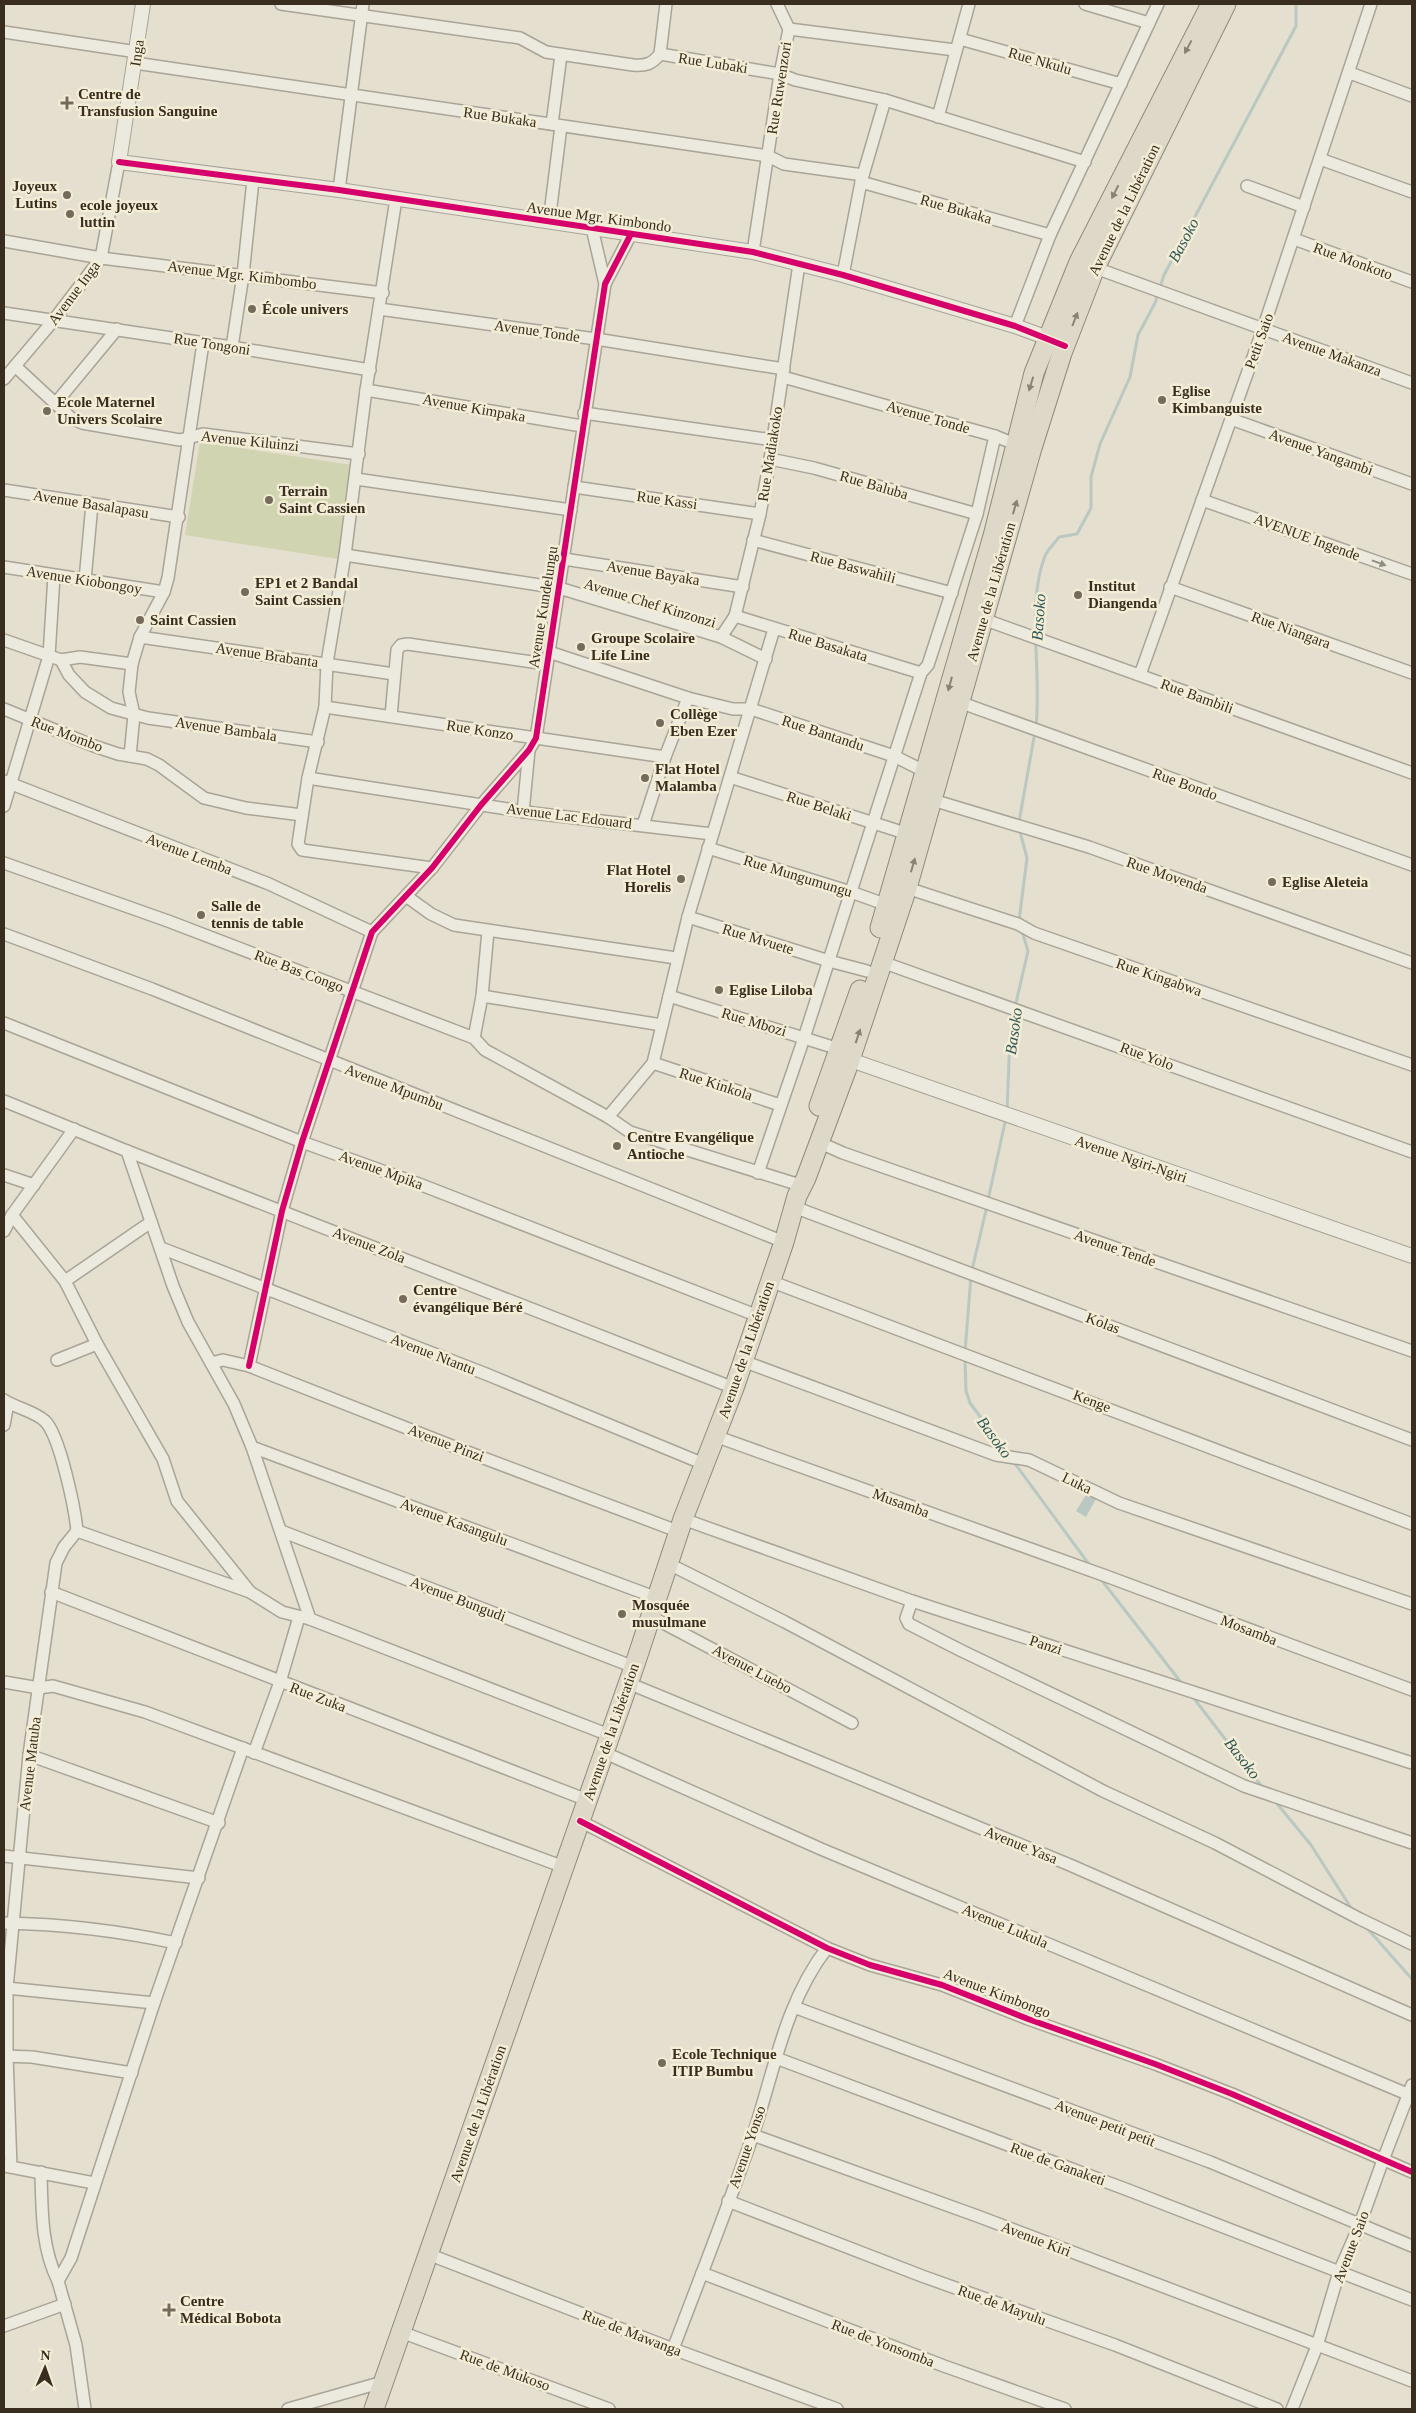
<svg xmlns="http://www.w3.org/2000/svg" width="1416" height="2413" viewBox="0 0 1416 2413" font-family="'Times New Roman',serif">
<style>
.green{fill:#d1d4b1}
.water{fill:#b9c9c1}
.lines{fill:none;stroke-linecap:round;stroke-linejoin:round}
.stream{stroke:#b9c9c1;stroke-width:3}
.minor-casing{stroke:#a9a497;stroke-width:14}
.tertiary-casing{stroke:#a9a497;stroke-width:16}
.trunk-casing{stroke:#8f897e;stroke-width:21}
.minor{stroke:#ece9df;stroke-width:11}
.tertiary{stroke:#ece9df;stroke-width:14}
.trunk{stroke:#ddd8c8;stroke-width:19}
.cycleway-casing{stroke:#f4edd5;stroke-width:9}
.cycleway{stroke:#d6006c;stroke-width:6}
.oneway{fill:#8a8274}
.oneway2{fill:#928b7f}
.poi-dot{fill:#746b5c;stroke:#f4edd5;stroke-width:2}
.labels{text-anchor:middle;stroke-width:5;stroke-linejoin:round;paint-order:stroke}
.street-label{font-size:15px;fill:#382d1f;stroke:#f4edd5}
.poi-label{font-size:15px;font-weight:bold;fill:#382d1f;stroke:#f4edd5;text-anchor:start}
.water-label{font-size:16px;font-style:italic;fill:#2f5757;stroke:#f4edd5}
</style>
<rect width="100%" height="100%" fill="#e4dfce"/>
<polygon class="green" points="200,442 352,465 338,559 185,535"/>
<polygon class="water" points="1088,1492 1097,1497 1086,1517 1076,1511"/>
<g class="lines">
<g class="stream">
<path d="M1036,726c6,-52 -10,-122 9,-170 3,-7 10,-13 14,-19l18,-3 14,-26v-31l9,-33 30,-67 8,-42 17,-32 9,-28 132,-249v-22"/>
<polyline points="1019,822 1035,732"/>
<polyline points="1019,921 1027,858 1019,828"/>
<polyline points="1015,1007 1028,951 1022,931"/>
<polyline points="1007,1112 1010,1035 1014,1013"/>
<polyline points="988,1200 1006,1118"/>
<polyline points="972,1270 987,1206"/>
<polyline points="965,1352 971,1276"/>
<polyline points="965,1359 966,1391 970,1403 1008,1454"/>
<polyline points="1013,1461 1091,1567"/>
<polyline points="1100,1578 1183,1685"/>
<polyline points="1192,1696 1263,1788"/>
<polyline points="1274,1800 1311,1845 1353,1911"/>
<polyline points="1366,1927 1412,1979"/>
</g>
<defs>
<g id="minor">
<path d="M281,4l239,34 26,14 87,13c13,1 19,-1 27,-11l120,20 15,6 90,20 200,62"/>
<polyline points="777,4 789,29"/>
<polyline points="1085,4 1149,23"/>
<polyline points="789,29 955,50"/>
<polyline points="4,32 137,52"/>
<polyline points="960,39 1121,84"/>
<polyline points="660,54 666,4"/>
<polyline points="135,63 768,156 784,164 863,175"/>
<polyline points="1350,73 1412,96"/>
<polyline points="938,117 969,4"/>
<polyline points="552,124 561,55"/>
<polyline points="1320,159 1412,192"/>
<polyline points="861,182 1050,235"/>
<polyline points="1247,186 1304,207"/>
<polyline points="339,190 363,4"/>
<polyline points="396,199 366,390 345,555 327,663 325,707 308,778 298,844 302,850 432,868"/>
<polyline points="549,222 561,126"/>
<polyline points="592,228 605,284"/>
<polyline points="1294,239 1412,282"/>
<polyline points="4,241 101,258 383,293"/>
<polyline points="753,252 780,74 789,29"/>
<polyline points="1090,266 1412,383"/>
<polyline points="843,275 861,182 885,100"/>
<polyline points="379,309 596,339 784,369"/>
<polyline points="4,313 232,347 370,370"/>
<polyline points="1015,326 1050,235 1158,4"/>
<polyline points="232,347 243,275 253,180"/>
<polyline points="15,366 71,418 82,423 180,440 203,434 359,454"/>
<polyline points="783,377 995,436 1015,444"/>
<polyline points="4,379 53,321 101,258 119,162"/>
<polyline points="366,390 582,426"/>
<polyline points="55,404 117,329"/>
<polyline points="584,413 773,440"/>
<polyline points="1231,419 1412,484"/>
<polyline points="770,459 814,468 977,514"/>
<polyline points="356,479 571,510"/>
<polyline points="574,487 760,514"/>
<polyline points="4,490 179,517"/>
<polyline points="1202,500 1412,574"/>
<polyline points="753,540 952,593"/>
<polyline points="345,555 559,588 721,637 766,659"/>
<polyline points="564,559 743,587"/>
<polyline points="4,567 164,592"/>
<polyline points="85,580 92,504"/>
<polyline points="1170,587 1412,673"/>
<polyline points="735,616 921,673"/>
<polyline points="983,619 1412,773"/>
<polyline points="140,637 394,674"/>
<polyline points="721,637 735,616 760,514 770,459 799,264"/>
<polyline points="4,640 61,660 80,657 132,664"/>
<polyline points="549,652 688,698 665,757 643,825"/>
<polyline points="61,660 69,675 85,692 111,708 148,718 318,742"/>
<polyline points="1137,674 1141,672 1263,329 1371,4"/>
<polyline points="688,698 733,709 751,709 894,756 926,772"/>
<polyline points="959,702 1412,865"/>
<polyline points="325,707 665,757"/>
<polyline points="4,709 94,746 118,754 147,759 159,765 204,798 246,808 302,815"/>
<polyline points="391,716 397,650 401,645 408,644 546,664"/>
<polyline points="130,756 134,715 129,692 132,664 140,637 164,592 168,578 203,343"/>
<polyline points="730,777 908,834"/>
<polyline points="308,778 533,813 712,834"/>
<polyline points="4,781 269,884 372,932"/>
<polyline points="926,798 1089,847 1412,963"/>
<polyline points="4,806 49,656 54,576"/>
<polyline points="523,812 529,750"/>
<polyline points="708,848 851,892 887,905"/>
<polyline points="4,863 168,921 474,1038 485,1050 608,1117 630,1132 803,1186"/>
<polyline points="907,888 1018,924 1034,933 1412,1065"/>
<polyline points="406,896 431,914 454,925 676,958"/>
<polyline points="688,917 829,961 867,971"/>
<polyline points="4,934 152,989 784,1242"/>
<polyline points="882,962 1412,1152"/>
<polyline points="482,996 662,1025"/>
<polyline points="669,996 839,1049"/>
<polyline points="4,1023 302,1142 419,1184 758,1316"/>
<polyline points="474,1038 482,996 488,931"/>
<polyline points="653,1063 780,1105"/>
<polyline points="4,1101 127,1151 734,1388"/>
<polyline points="608,1117 653,1063 688,917 774,629"/>
<polyline points="818,1142 843,1153 1412,1351"/>
<polyline points="127,1151 173,1286 188,1322 234,1404 252,1447 310,1619"/>
<polyline points="758,1173 804,1038 921,673 928,665 977,514 995,436"/>
<polyline points="4,1175 34,1185"/>
<polyline points="794,1207 1412,1440"/>
<polyline points="12,1215 65,1281 97,1344 163,1459 177,1501 250,1592"/>
<polyline points="4,1231 12,1215 74,1129"/>
<polyline points="161,1248 486,1374 704,1464"/>
<polyline points="65,1281 151,1222"/>
<polyline points="770,1281 1412,1524"/>
<polyline points="57,1360 97,1344"/>
<polyline points="743,1361 996,1455 1029,1460 1119,1503 1412,1604"/>
<polyline points="211,1363 223,1360 249,1366 465,1451 680,1532"/>
<polyline points="249,1366 282,1211 302,1142 372,932 432,868 481,805 529,750 536,738 605,284 631,234"/>
<path d="M4,1400c12,8 30,11 41,21 15,15 30,88 32,110l-13,16 -8,16 -27,192 -22,233v68l4,111"/>
<polyline points="4,1425 8,1403"/>
<polyline points="715,1436 1106,1576 1412,1690"/>
<polyline points="252,1447 657,1598"/>
<polyline points="683,1519 912,1601 1412,1763"/>
<polyline points="77,1531 250,1592 282,1612 310,1619 609,1735"/>
<polyline points="281,1531 634,1667"/>
<polyline points="669,1564 785,1622 1103,1791 1215,1843 1360,1919 1412,1944"/>
<polyline points="51,1592 587,1800"/>
<polyline points="912,1601 906,1618 909,1624 962,1651 1244,1786 1412,1843"/>
<polyline points="650,1616 852,1723"/>
<polyline points="4,1682 39,1688 53,1686 145,1712 564,1867"/>
<polyline points="628,1683 1070,1865 1412,2015"/>
<polyline points="603,1752 821,1849 1412,2096"/>
<polyline points="254,1753 280,1682 299,1617"/>
<polyline points="29,1755 219,1823"/>
<polyline points="580,1821 827,1948 870,1965 942,1985 1028,2019 1155,2064 1232,2094 1412,2172"/>
<polyline points="4,1856 199,1878"/>
<path d="M4,1923c57,1 116,8 172,20"/>
<polyline points="7,1988 154,2003"/>
<polyline points="794,2007 1210,2162 1412,2246"/>
<polyline points="4,2056 32,2057 132,2073"/>
<polyline points="776,2058 1128,2190 1412,2300"/>
<polyline points="753,2135 980,2217 1412,2381"/>
<polyline points="5,2166 94,2183"/>
<path d="M41,2172c1,37 0,75 17,109"/>
<polyline points="728,2201 922,2276 1115,2345 1277,2409"/>
<polyline points="428,2254 673,2349 837,2409"/>
<polyline points="702,2273 944,2366 1065,2409"/>
<polyline points="4,2326 65,2304"/>
<polyline points="401,2332 609,2409"/>
<path d="M673,2349c27,-71 55,-142 80,-214 21,-63 32,-133 74,-187"/>
<polyline points="85,2409 76,2345 58,2281 71,2258 154,2003 243,1748"/>
<polyline points="288,2409 383,2382"/>
<polyline points="1292,2409 1317,2346 1339,2272 1360,2224 1383,2160 1412,2085"/>
</g>
<g id="tertiary">
<polyline points="143,4 119,162 339,190 753,252 843,275 931,301 1015,326 1056,341"/>
<polyline points="842,1057 1412,1256"/>
</g>
<g id="trunk">
<polyline points="880,928 993,536 1034,373 1079,262 1211,4"/>
<polyline points="819,1106 860,990"/>
<polyline points="374,2409 634,1667 683,1519 734,1388 784,1242 797,1196 806,1178 850,1060 907,888 1032,448 1062,353 1095,268 1226,4"/>
</g>
</defs>
<use href="#minor" class="minor-casing"/>
<use href="#tertiary" class="tertiary-casing"/>
<use href="#trunk" class="trunk-casing"/>
<use href="#minor" class="minor"/>
<use href="#tertiary" class="tertiary"/>
<use href="#trunk" class="trunk"/>
<defs>
<g id="cycleway">
<polyline points="119,162 339,190 753,252 843,275 931,301 1015,326 1065,346"/>
<polyline points="249,1366 282,1211 302,1142 372,932 432,868 481,805 529,750 536,738 605,284 631,234"/>
<polyline points="580,1821 827,1948 870,1965 942,1985 1028,2019 1155,2064 1232,2094 1412,2172"/>
</g>
</defs>
<use href="#cycleway" class="cycleway-casing"/>
<use href="#cycleway" class="cycleway"/>
</g>
<defs><path id="oneway-solid" d="M-6-.8H1V-3.2L6.5 0L1 3.2V.8H-6Z" transform="scale(1.25)"/></defs>
<g class="oneway">
<use href="#oneway-solid" transform="translate(1188 47) rotate(118)"/>
<use href="#oneway-solid" transform="translate(1115 192) rotate(117)"/>
<use href="#oneway-solid" transform="translate(1075 319) rotate(-69)"/>
<use href="#oneway-solid" transform="translate(1031 384) rotate(107)"/>
<use href="#oneway-solid" transform="translate(1015 507) rotate(-74)"/>
<use href="#oneway-solid" transform="translate(950 684) rotate(105)"/>
<use href="#oneway-solid" transform="translate(913 865) rotate(-74)"/>
<use href="#oneway-solid" transform="translate(858 1036) rotate(-72)"/>
</g>
<use class="oneway2" href="#oneway-solid" transform="translate(1379 563) rotate(20)"/>
<g class="poi-dot">
<path d="M64.5 95.5h5v5h5v5h-5v5h-5v-5h-5v-5h5z"/>
<circle cx="67" cy="195" r="5"/>
<circle cx="70" cy="214" r="5"/>
<circle cx="252" cy="309" r="5"/>
<circle cx="1162" cy="400" r="5"/>
<circle cx="47" cy="411" r="5"/>
<circle cx="269" cy="500" r="5"/>
<circle cx="245" cy="592" r="5"/>
<circle cx="1078" cy="595" r="5"/>
<circle cx="140" cy="620" r="5"/>
<circle cx="581" cy="647" r="5"/>
<circle cx="660" cy="723" r="5"/>
<circle cx="645" cy="778" r="5"/>
<circle cx="681" cy="879" r="5"/>
<circle cx="1272" cy="882" r="5"/>
<circle cx="201" cy="915" r="5"/>
<circle cx="719" cy="990" r="5"/>
<circle cx="617" cy="1146" r="5"/>
<circle cx="403" cy="1299" r="5"/>
<circle cx="622" cy="1614" r="5"/>
<circle cx="662" cy="2063" r="5"/>
<path d="M166.5 2302.5h5v5h5v5h-5v5h-5v-5h-5v-5h5z"/>
</g>
<g class="labels">
<g class="street-label">
<text transform="translate(137 53) rotate(-82)" y="5">Inga</text>
<text transform="translate(1040 61) rotate(16)" y="5">Rue Nkulu</text>
<text transform="translate(713 63) rotate(9)" y="5">Rue Lubaki</text>
<text transform="translate(779 88) rotate(-81)" y="5">Rue Ruwenzori</text>
<text transform="translate(500 117) rotate(8)" y="5">Rue Bukaka</text>
<text transform="translate(956 209) rotate(16)" y="5">Rue Bukaka</text>
<text transform="translate(1124 210) rotate(-64)" y="5">Avenue de la Libération</text>
<text transform="translate(599 217) rotate(8)" y="5">Avenue Mgr. Kimbondo</text>
<text transform="translate(1353 261) rotate(20)" y="5">Rue Monkoto</text>
<text transform="translate(242 275) rotate(7)" y="5">Avenue Mgr. Kimbombo</text>
<text transform="translate(74 293) rotate(-53)" y="5">Avenue Inga</text>
<text transform="translate(537 331) rotate(8)" y="5">Avenue Tonde</text>
<text transform="translate(1259 341) rotate(-70)" y="5">Petit Saio</text>
<text transform="translate(212 344) rotate(9)" y="5">Rue Tongoni</text>
<text transform="translate(1332 354) rotate(20)" y="5">Avenue Makanza</text>
<text transform="translate(474 408) rotate(10)" y="5">Avenue Kimpaka</text>
<text transform="translate(928 417) rotate(16)" y="5">Avenue Tonde</text>
<text transform="translate(250 441) rotate(6)" y="5">Avenue Kiluinzi</text>
<text transform="translate(1321 452) rotate(20)" y="5">Avenue Yangambi</text>
<text transform="translate(770 454) rotate(-81)" y="5">Rue Madiakoko</text>
<text transform="translate(874 485) rotate(16)" y="5">Rue Baluba</text>
<text transform="translate(667 500) rotate(8)" y="5">Rue Kassi</text>
<text transform="translate(91 504) rotate(9)" y="5">Avenue Basalapasu</text>
<text transform="translate(1307 537) rotate(20)" y="5">AVENUE Ingende</text>
<text transform="translate(853 567) rotate(15)" y="5">Rue Baswahili</text>
<text transform="translate(653 573) rotate(9)" y="5">Avenue Bayaka</text>
<text transform="translate(84 580) rotate(9)" y="5">Avenue Kiobongoy</text>
<text transform="translate(991 592) rotate(-74)" y="5">Avenue de la Libération</text>
<text transform="translate(650 603) rotate(17)" y="5">Avenue Chef Kinzonzi</text>
<text transform="translate(543 607) rotate(-81)" y="5">Avenue Kundelungu</text>
<text transform="translate(1291 630) rotate(20)" y="5">Rue Niangara</text>
<text transform="translate(828 645) rotate(17)" y="5">Rue Basakata</text>
<text transform="translate(267 655) rotate(8)" y="5">Avenue Brabanta</text>
<text transform="translate(1197 696) rotate(20)" y="5">Rue Bambili</text>
<text transform="translate(226 729) rotate(8)" y="5">Avenue Bambala</text>
<text transform="translate(480 730) rotate(9)" y="5">Rue Konzo</text>
<text transform="translate(823 733) rotate(18)" y="5">Rue Bantandu</text>
<text transform="translate(67 734) rotate(21)" y="5">Rue Mombo</text>
<text transform="translate(1185 784) rotate(20)" y="5">Rue Bondo</text>
<text transform="translate(819 806) rotate(18)" y="5">Rue Belaki</text>
<text transform="translate(569 816) rotate(7)" y="5">Avenue Lac Edouard</text>
<text transform="translate(189 854) rotate(21)" y="5">Avenue Lemba</text>
<text transform="translate(1167 875) rotate(19)" y="5">Rue Movenda</text>
<text transform="translate(798 876) rotate(17)" y="5">Rue Mungumungu</text>
<text transform="translate(758 939) rotate(17)" y="5">Rue Mvuete</text>
<text transform="translate(299 971) rotate(21)" y="5">Rue Bas Congo</text>
<text transform="translate(1159 977) rotate(19)" y="5">Rue Kingabwa</text>
<text transform="translate(754 1022) rotate(17)" y="5">Rue Mbozi</text>
<text transform="translate(1147 1056) rotate(20)" y="5">Rue Yolo</text>
<text transform="translate(716 1084) rotate(18)" y="5">Rue Kinkola</text>
<text transform="translate(394 1087) rotate(21)" y="5">Avenue Mpumbu</text>
<text transform="translate(1131 1159) rotate(19)" y="5">Avenue Ngiri-Ngiri</text>
<text transform="translate(381 1170) rotate(20)" y="5">Avenue Mpika</text>
<text transform="translate(369 1245) rotate(21)" y="5">Avenue Zola</text>
<text transform="translate(1115 1248) rotate(19)" y="5">Avenue Tende</text>
<text transform="translate(1103 1323) rotate(21)" y="5">Kolas</text>
<text transform="translate(746 1350) rotate(-71)" y="5">Avenue de la Libération</text>
<text transform="translate(433 1354) rotate(21)" y="5">Avenue Ntantu</text>
<text transform="translate(1092 1401) rotate(21)" y="5">Kenge</text>
<text transform="translate(446 1443) rotate(21)" y="5">Avenue Pinzi</text>
<text transform="translate(1077 1483) rotate(26)" y="5">Luka</text>
<text transform="translate(901 1503) rotate(20)" y="5">Musamba</text>
<text transform="translate(454 1522) rotate(20)" y="5">Avenue Kasangulu</text>
<text transform="translate(458 1599) rotate(21)" y="5">Avenue Bungudi</text>
<text transform="translate(1249 1630) rotate(21)" y="5">Mosamba</text>
<text transform="translate(1046 1645) rotate(18)" y="5">Panzi</text>
<text transform="translate(752 1669) rotate(28)" y="5">Avenue Luebo</text>
<text transform="translate(318 1697) rotate(21)" y="5">Rue Zuka</text>
<text transform="translate(611 1732) rotate(-71)" y="5">Avenue de la Libération</text>
<text transform="translate(30 1764) rotate(-83)" y="5">Avenue Matuba</text>
<text transform="translate(1021 1845) rotate(22)" y="5">Avenue Yasa</text>
<text transform="translate(1005 1926) rotate(23)" y="5">Avenue Lukula</text>
<text transform="translate(997 1993) rotate(21)" y="5">Avenue Kimbongo</text>
<text transform="translate(478 2114) rotate(-71)" y="5">Avenue de la Libération</text>
<text transform="translate(1105 2123) rotate(21)" y="5">Avenue petit petit</text>
<text transform="translate(747 2147) rotate(-71)" y="5">Avenue Yonso</text>
<text transform="translate(1058 2164) rotate(20)" y="5">Rue de Ganaketi</text>
<text transform="translate(1036 2239) rotate(21)" y="5">Avenue Kiri</text>
<text transform="translate(1351 2247) rotate(-69)" y="5">Avenue Saio</text>
<text transform="translate(1002 2305) rotate(20)" y="5">Rue de Mayulu</text>
<text transform="translate(632 2333) rotate(21)" y="5">Rue de Mawanga</text>
<text transform="translate(883 2343) rotate(21)" y="5">Rue de Yonsomba</text>
<text transform="translate(505 2370) rotate(20)" y="5">Rue de Mukoso</text>
</g>
<g class="poi-label">
<text x="78" y="99">Centre de<tspan x="78" dy="17">Transfusion Sanguine</tspan></text>
<text x="57" y="191" text-anchor="end">Joyeux<tspan x="57" dy="17">Lutins</tspan></text>
<text x="80" y="210">ecole joyeux<tspan x="80" dy="17">luttin</tspan></text>
<text x="262" y="314">École univers</text>
<text x="1172" y="396">Eglise<tspan x="1172" dy="17">Kimbanguiste</tspan></text>
<text x="57" y="407">Ecole Maternel<tspan x="57" dy="17">Univers Scolaire</tspan></text>
<text x="279" y="496">Terrain<tspan x="279" dy="17">Saint Cassien</tspan></text>
<text x="255" y="588">EP1 et 2 Bandal<tspan x="255" dy="17">Saint Cassien</tspan></text>
<text x="1088" y="591">Institut<tspan x="1088" dy="17">Diangenda</tspan></text>
<text x="150" y="625">Saint Cassien</text>
<text x="591" y="643">Groupe Scolaire<tspan x="591" dy="17">Life Line</tspan></text>
<text x="670" y="719">Collège<tspan x="670" dy="17">Eben Ezer</tspan></text>
<text x="655" y="774">Flat Hotel<tspan x="655" dy="17">Malamba</tspan></text>
<text x="671" y="875" text-anchor="end">Flat Hotel<tspan x="671" dy="17">Horelis</tspan></text>
<text x="1282" y="887">Eglise Aleteia</text>
<text x="211" y="911">Salle de<tspan x="211" dy="17">tennis de table</tspan></text>
<text x="729" y="995">Eglise Liloba</text>
<text x="627" y="1142">Centre Evangélique<tspan x="627" dy="17">Antioche</tspan></text>
<text x="413" y="1295">Centre<tspan x="413" dy="17">évangélique Béré</tspan></text>
<text x="632" y="1610">Mosquée<tspan x="632" dy="17">musulmane</tspan></text>
<text x="672" y="2059">Ecole Technique<tspan x="672" dy="17">ITIP Bumbu</tspan></text>
<text x="180" y="2306">Centre<tspan x="180" dy="17">Médical Bobota</tspan></text>
</g>
<g class="water-label">
<text transform="translate(1183 240) rotate(-62)" y="6">Basoko</text>
<text transform="translate(1038 617) rotate(-86)" y="6">Basoko</text>
<text transform="translate(1013 1031) rotate(-82)" y="6">Basoko</text>
<text transform="translate(995 1437) rotate(54)" y="6">Basoko</text>
<text transform="translate(1243 1758) rotate(52)" y="6">Basoko</text>
</g>
</g>
<rect width="1416" height="2413" fill="none" stroke="#382d1f" stroke-width="10"/>
<g transform="translate(45 2368) rotate(2)" stroke="#f4edd5" stroke-width="4" paint-order="stroke">
<path d="M0-4L9 19L0 12L-9 19Z" fill="#382d1f"/>
<text y="-8" font-size="14" font-weight="bold" text-anchor="middle" fill="#382d1f">N</text>
</g>
</svg>
